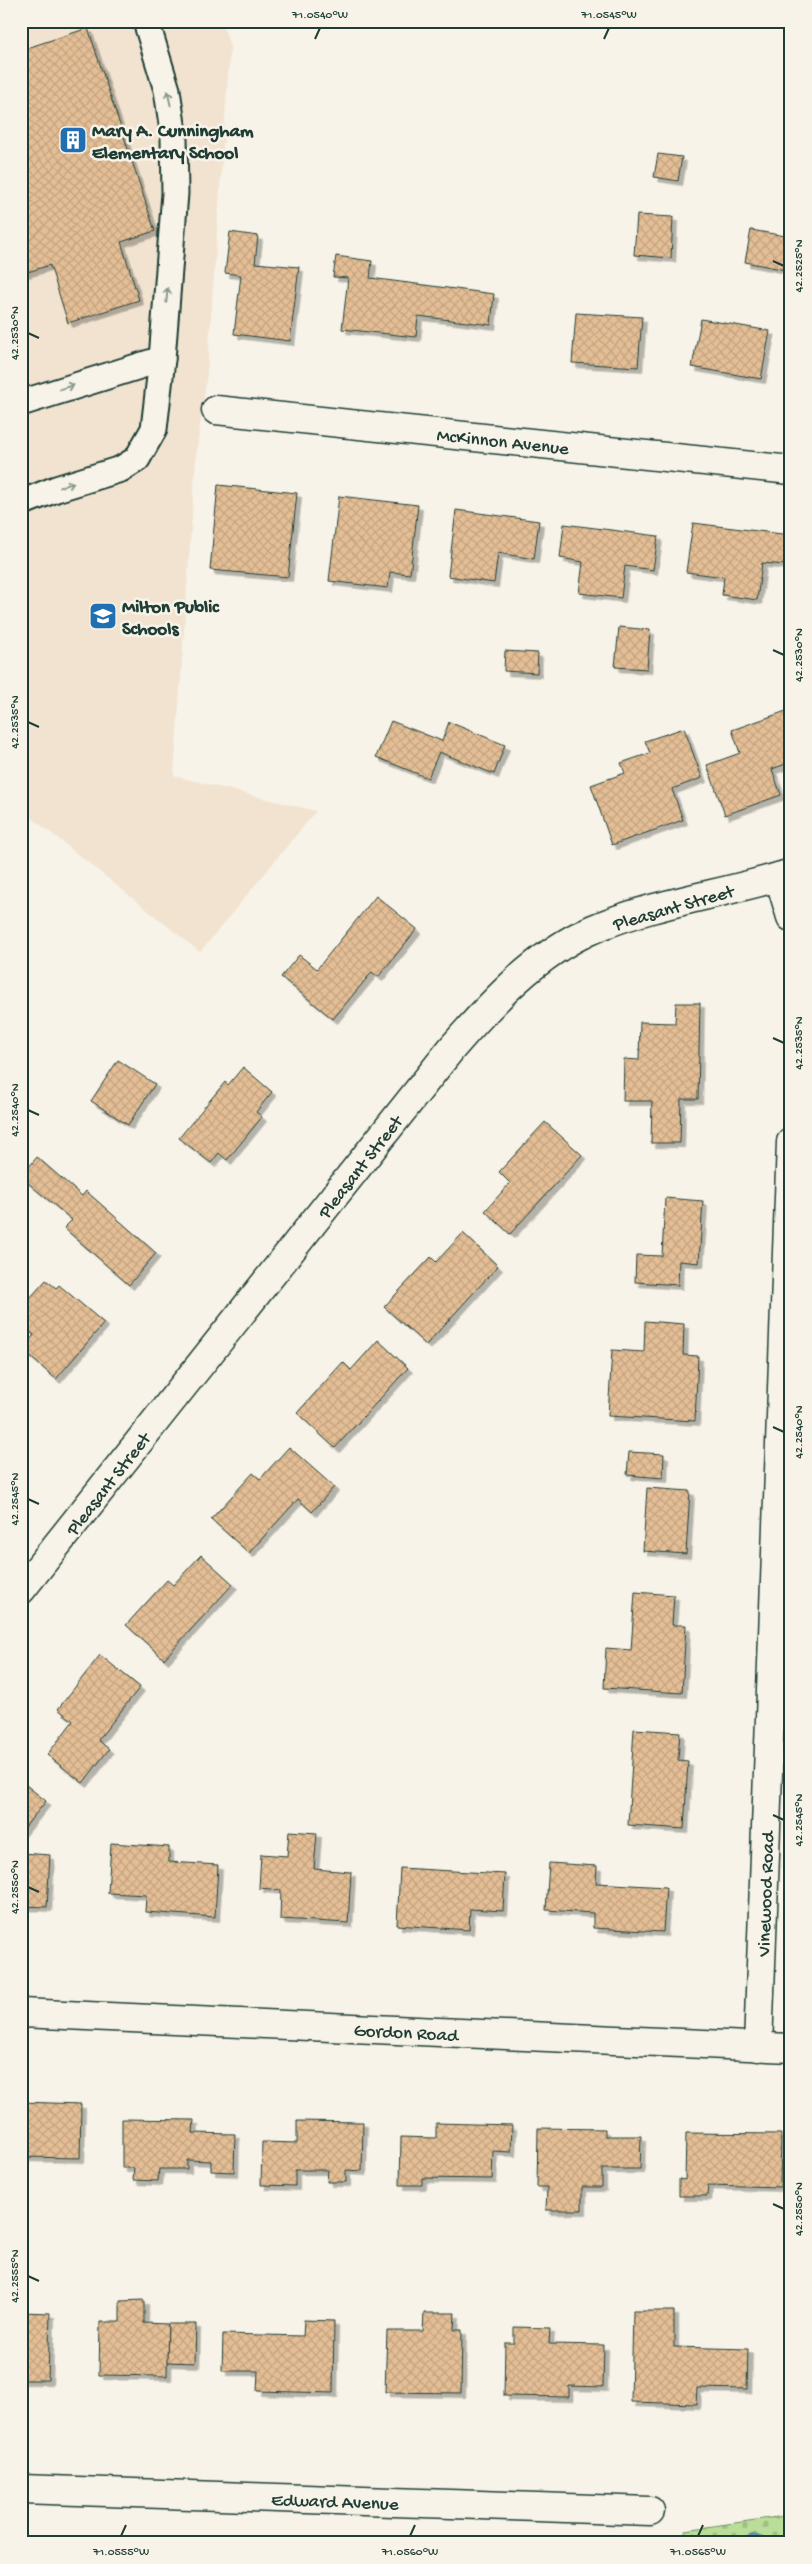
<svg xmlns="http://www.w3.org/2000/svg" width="812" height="2564" viewBox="0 0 812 2564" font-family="'Gochi Hand',sans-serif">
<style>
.built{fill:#f1e3cf}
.cemetery{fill:url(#cemetery-stones);stroke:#6c8e66}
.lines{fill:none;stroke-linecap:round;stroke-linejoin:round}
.stream{stroke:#628da2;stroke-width:12}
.building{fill:url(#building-cross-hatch);stroke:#1f3d34;filter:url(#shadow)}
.service-casing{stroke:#1f3d34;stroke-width:29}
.minor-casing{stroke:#1f3d34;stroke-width:31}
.tertiary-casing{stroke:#1f3d34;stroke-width:31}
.service{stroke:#f7f3e8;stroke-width:25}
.minor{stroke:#f7f3e8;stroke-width:28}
.tertiary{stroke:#f7f3e8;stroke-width:28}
.oneway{stroke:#8b988e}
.ticks{fill:none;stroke:#1f3d34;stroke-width:2}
.labels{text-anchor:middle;stroke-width:5;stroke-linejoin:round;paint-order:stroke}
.poi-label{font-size:19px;font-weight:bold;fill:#1f3d34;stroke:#f7f3e8;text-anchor:start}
.street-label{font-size:19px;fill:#1f3d34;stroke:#f7f3e8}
.neatline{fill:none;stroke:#1f3d34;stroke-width:2}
.ticks-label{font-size:12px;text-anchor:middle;fill:#1f3d34}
</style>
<defs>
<pattern id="cemetery-stones" width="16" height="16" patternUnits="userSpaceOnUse" patternTransform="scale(1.25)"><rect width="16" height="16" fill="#bade99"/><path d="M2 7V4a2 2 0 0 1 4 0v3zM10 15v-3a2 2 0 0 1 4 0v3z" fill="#9fbf84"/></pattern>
<pattern id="building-cross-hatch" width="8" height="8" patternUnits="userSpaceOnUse" patternTransform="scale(1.25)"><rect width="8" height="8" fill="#e4be95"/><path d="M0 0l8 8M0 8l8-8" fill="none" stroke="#c3a481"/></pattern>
<filter id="shadow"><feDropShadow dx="4.5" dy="4.5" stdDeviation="0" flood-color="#0004"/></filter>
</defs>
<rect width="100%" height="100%" fill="#f7f3e8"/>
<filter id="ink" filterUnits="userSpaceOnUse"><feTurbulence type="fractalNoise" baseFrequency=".02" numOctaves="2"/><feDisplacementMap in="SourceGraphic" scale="10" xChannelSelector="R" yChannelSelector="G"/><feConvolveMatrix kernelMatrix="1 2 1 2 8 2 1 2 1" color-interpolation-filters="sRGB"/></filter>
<g filter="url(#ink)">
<polygon class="built" points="21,21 222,21 230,47 207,373 196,456 174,776 316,811 200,952 21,809"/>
<polygon class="cemetery" points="791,2515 791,2543 686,2543 685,2530"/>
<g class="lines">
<polyline class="stream" points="746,2543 753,2540 763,2543"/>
</g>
<g class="building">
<polygon points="88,28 155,231 121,242 139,300 68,323 50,265 21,274 21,50"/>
<polygon points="658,154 682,157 678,181 654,177"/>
<polygon points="637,215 673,217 671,258 634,255"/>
<polygon points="751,230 791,237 791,271 745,262"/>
<polygon points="230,232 258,236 255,263 299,267 290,341 234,334 241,275 225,273"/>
<polygon points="336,256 372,261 370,278 494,294 491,325 418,316 416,337 342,329 348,278 333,277"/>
<polygon points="576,313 642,317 638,367 572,363"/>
<polygon points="701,319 770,331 761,379 692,367"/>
<polygon points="218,485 297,493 288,577 210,570"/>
<polygon points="339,496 418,505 410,574 390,572 388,588 329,581"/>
<polygon points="456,510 539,521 534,559 498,553 494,583 448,576"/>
<polygon points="693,523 790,535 786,565 762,563 757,600 722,595 724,577 686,572"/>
<polygon points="564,524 658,536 653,570 625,566 621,598 579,593 583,562 560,558"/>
<polygon points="619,627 650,630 647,669 615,667"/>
<polygon points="505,651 538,653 537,673 504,671"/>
<polygon points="786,711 791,724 791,762 772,769 781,795 725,815 707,765 740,753 732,730"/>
<polygon points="391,721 442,741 449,722 505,745 494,774 439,752 428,778 376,757"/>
<polygon points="684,728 702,778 672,789 683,820 612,845 591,785 625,773 621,763 650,753 645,741"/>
<polygon points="376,896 417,929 378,977 372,972 333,1019 281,977 299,955 317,969"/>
<polygon points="676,1003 700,1003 698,1099 681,1099 680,1143 651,1143 652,1101 623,1101 624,1059 639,1060 640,1022 675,1023"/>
<polygon points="118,1060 155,1084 128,1125 91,1101"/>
<polygon points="243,1067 272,1092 256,1112 262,1117 227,1160 219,1153 211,1163 179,1138 225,1082 228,1085"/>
<polygon points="545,1122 582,1155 510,1234 485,1211 510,1183 499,1172"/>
<polygon points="37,1157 82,1196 86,1191 156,1253 129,1285 64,1228 72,1220 21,1177"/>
<polygon points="665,1198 703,1201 699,1263 679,1261 678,1285 635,1282 636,1255 662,1256"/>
<polygon points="463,1233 498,1266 426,1345 384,1307 431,1257 436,1262"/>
<polygon points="46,1280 56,1288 59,1285 104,1323 56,1379 21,1349 34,1335 21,1325 21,1308"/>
<polygon points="645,1321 684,1324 683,1355 698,1356 695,1421 608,1416 612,1350 644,1352"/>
<polygon points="378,1340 408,1368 335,1448 297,1413 343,1362 351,1370"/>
<polygon points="289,1447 334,1487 312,1512 298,1499 249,1553 211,1519 253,1473 260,1479"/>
<polygon points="629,1452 664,1454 663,1478 627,1475"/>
<polygon points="647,1488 690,1491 686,1554 643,1551"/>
<polygon points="201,1555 233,1584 164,1659 126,1625 167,1580 173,1585"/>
<polygon points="635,1592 674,1595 672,1625 686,1625 682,1693 604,1688 606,1648 631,1650"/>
<polygon points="100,1655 140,1687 98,1740 109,1749 83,1783 47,1755 73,1721 58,1709"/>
<polygon points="634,1729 680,1732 678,1760 688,1761 684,1829 628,1825"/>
<polygon points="21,1781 46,1801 21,1832"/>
<polygon points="289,1831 317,1833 314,1869 351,1872 348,1923 280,1919 281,1890 259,1888 261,1854 287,1856"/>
<polygon points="111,1843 169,1847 169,1862 218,1865 215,1917 145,1912 146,1895 108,1893"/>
<polygon points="21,1853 50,1855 47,1907 21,1906"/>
<polygon points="549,1863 597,1866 596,1883 666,1887 663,1932 593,1928 593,1913 546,1910"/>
<polygon points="400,1868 505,1874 503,1911 470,1909 469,1930 397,1925"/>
<polygon points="21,2102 81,2104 80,2158 22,2157 21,2168"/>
<polygon points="122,2119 194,2120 193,2133 235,2134 234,2172 211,2171 211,2161 187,2160 187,2169 159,2169 158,2181 133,2180 134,2168 122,2168"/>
<polygon points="297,2121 363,2122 362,2171 346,2170 346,2182 327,2182 328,2170 295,2170 295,2186 261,2185 262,2142 297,2143"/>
<polygon points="436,2123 512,2125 511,2152 493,2151 492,2179 422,2178 422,2185 400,2185 401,2137 436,2138"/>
<polygon points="538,2128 605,2129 605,2136 641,2136 640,2169 602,2169 602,2187 582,2187 582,2210 546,2210 547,2187 537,2187"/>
<polygon points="686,2133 781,2134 780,2187 708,2185 707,2196 679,2196 679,2179 685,2180"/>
<polygon points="144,2300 144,2323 168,2324 167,2376 99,2375 100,2322 120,2322 120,2301"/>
<polygon points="633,2311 674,2311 674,2347 748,2349 747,2389 697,2388 696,2404 631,2402"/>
<polygon points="21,2312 50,2313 48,2380 21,2380"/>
<polygon points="424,2313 455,2313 454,2330 462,2330 461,2393 385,2392 387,2331 423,2331"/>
<polygon points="304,2320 334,2321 333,2393 257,2391 258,2371 222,2371 223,2334 303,2336"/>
<polygon points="168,2324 196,2324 195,2363 167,2362"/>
<polygon points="514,2327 550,2328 549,2344 604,2345 603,2387 569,2386 569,2397 504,2396 505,2343 514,2343"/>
</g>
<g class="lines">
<defs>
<g id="service">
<polyline points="21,403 162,359 175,193 174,138 167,90 146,21"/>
<polyline points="21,503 56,489 121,469 137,459 154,429 162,359"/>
</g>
<g id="minor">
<polyline points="216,410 791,470"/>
<polyline points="779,877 791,917"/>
<polyline points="21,2013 791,2048"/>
<polyline points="758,2047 791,1142"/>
<polyline points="21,2489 650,2511"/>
</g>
<path id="tertiary" d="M21,1590l431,-542c40,-46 84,-94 141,-119 63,-27 133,-35 198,-56"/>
</defs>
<use href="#service" class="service-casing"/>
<use href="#minor" class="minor-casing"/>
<use href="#tertiary" class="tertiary-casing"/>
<use href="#service" class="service"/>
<use href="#minor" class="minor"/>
<use href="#tertiary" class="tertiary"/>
</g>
<defs><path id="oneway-shaft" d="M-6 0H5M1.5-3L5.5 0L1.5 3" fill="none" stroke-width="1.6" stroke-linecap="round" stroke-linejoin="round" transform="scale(1.25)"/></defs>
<g class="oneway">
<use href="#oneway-shaft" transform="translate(169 98) rotate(-102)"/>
<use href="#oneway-shaft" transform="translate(167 295) rotate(-85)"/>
<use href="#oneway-shaft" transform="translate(67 387) rotate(-17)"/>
<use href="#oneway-shaft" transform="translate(67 485) rotate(-18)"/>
</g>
</g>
<path class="ticks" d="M315,39l5,-11M604,39l5,-11M773,261l11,5M28,333l11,5M773,650l11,5M28,722l11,5M773,1038l11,5M28,1110l11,5M773,1427l11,5M28,1499l11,5M773,1815l11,5M28,1887l11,5M773,2204l11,5M28,2276l11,5M121,2536l5,-11M410,2536l5,-11M698,2536l5,-11"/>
<defs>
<symbol id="building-square" viewBox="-11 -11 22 22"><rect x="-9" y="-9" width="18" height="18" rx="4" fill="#1f6fb2" stroke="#f7f3e8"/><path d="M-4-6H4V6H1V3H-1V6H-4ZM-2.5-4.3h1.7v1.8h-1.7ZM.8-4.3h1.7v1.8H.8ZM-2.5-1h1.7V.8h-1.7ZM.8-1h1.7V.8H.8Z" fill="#fff"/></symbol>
<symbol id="school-square" viewBox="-11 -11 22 22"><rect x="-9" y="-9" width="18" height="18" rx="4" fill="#1f6fb2" stroke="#f7f3e8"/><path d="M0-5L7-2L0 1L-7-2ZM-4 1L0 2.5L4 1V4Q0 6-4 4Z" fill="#fff"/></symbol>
</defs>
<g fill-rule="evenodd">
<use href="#building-square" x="57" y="124" width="32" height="32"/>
<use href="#school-square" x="87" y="600" width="32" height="32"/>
</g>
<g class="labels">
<g class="poi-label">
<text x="92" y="136">Mary A. Cunningham<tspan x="92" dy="22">Elementary School</tspan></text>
<text x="122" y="612">Milton Public<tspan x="122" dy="22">Schools</tspan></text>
</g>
<g class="street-label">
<text transform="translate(503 440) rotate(6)" y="7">McKinnon Avenue</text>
<text transform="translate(673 906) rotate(-16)" y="7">Pleasant Street</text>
<text transform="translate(359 1166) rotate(-52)" y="7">Pleasant Street</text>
<text transform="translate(107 1483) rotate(-52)" y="7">Pleasant Street</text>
<text transform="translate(764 1894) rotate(-88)" y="7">Vinewood Road</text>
<text transform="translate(406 2031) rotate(3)" y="7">Gordon Road</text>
<text transform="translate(335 2500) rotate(2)" y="7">Edward Avenue</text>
</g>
</g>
<rect width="812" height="2564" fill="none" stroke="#f7f3e8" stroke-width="55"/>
<rect x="28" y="28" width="756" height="2508" class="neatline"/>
<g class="ticks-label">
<text x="320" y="18">71.0540°W</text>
<text x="609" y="18">71.0545°W</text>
<text transform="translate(798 266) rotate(-90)" y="4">42.2525°N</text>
<text transform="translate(14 333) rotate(-90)" y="4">42.2530°N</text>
<text transform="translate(798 655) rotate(-90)" y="4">42.2530°N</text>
<text transform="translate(14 722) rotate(-90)" y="4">42.2535°N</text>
<text transform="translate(798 1043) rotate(-90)" y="4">42.2535°N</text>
<text transform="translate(14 1110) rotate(-90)" y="4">42.2540°N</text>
<text transform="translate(798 1432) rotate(-90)" y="4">42.2540°N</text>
<text transform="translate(14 1499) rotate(-90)" y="4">42.2545°N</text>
<text transform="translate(798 1820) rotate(-90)" y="4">42.2545°N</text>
<text transform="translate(14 1887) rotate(-90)" y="4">42.2550°N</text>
<text transform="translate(798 2209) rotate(-90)" y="4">42.2550°N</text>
<text transform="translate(14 2276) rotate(-90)" y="4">42.2555°N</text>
<text x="121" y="2555">71.0555°W</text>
<text x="410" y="2555">71.0560°W</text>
<text x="698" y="2555">71.0565°W</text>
</g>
</svg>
